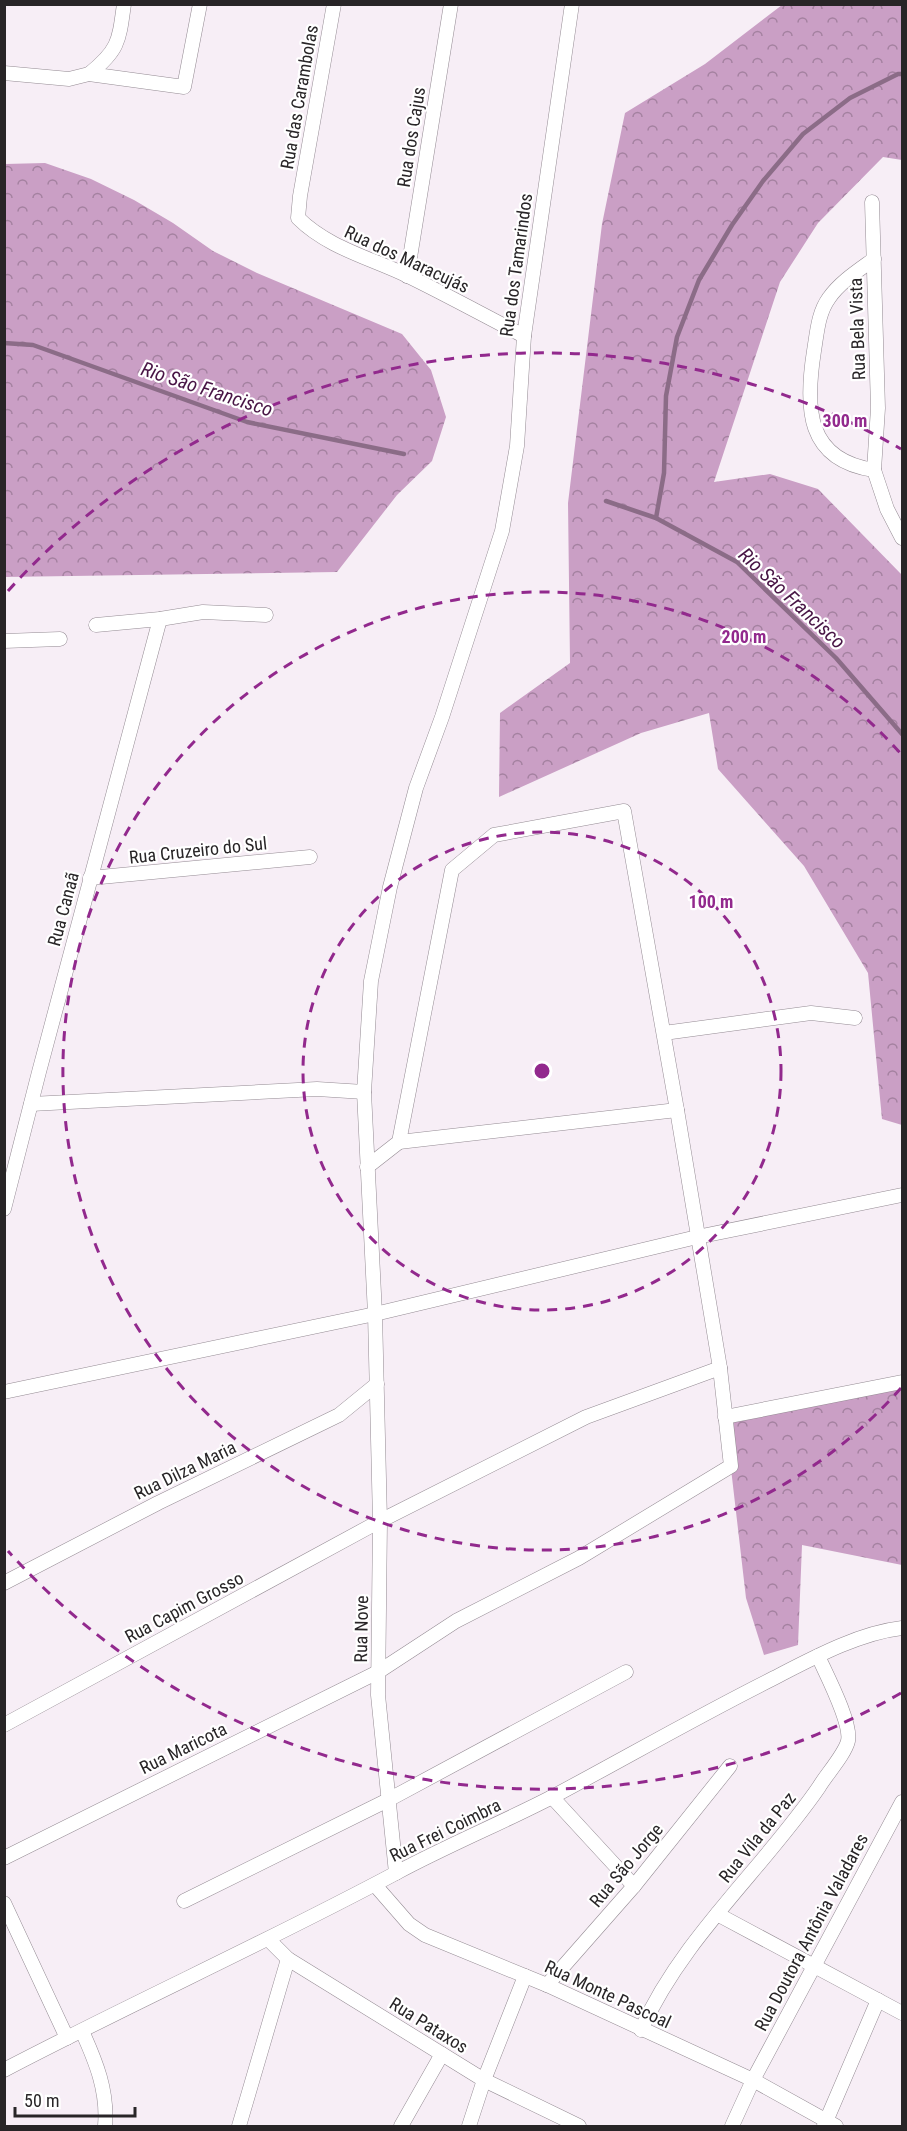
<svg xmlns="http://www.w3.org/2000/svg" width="907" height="2131" font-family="'Roboto Condensed',sans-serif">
  <defs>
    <pattern id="forest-crowns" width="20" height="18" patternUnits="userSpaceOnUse" patternTransform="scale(1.5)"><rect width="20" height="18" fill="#ca9fc5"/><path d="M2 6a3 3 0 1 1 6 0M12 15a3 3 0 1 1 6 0" fill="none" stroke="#a481a0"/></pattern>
  </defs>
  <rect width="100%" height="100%" fill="#f7eef6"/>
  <g fill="url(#forest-crowns)">
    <path d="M 782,5 L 902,5 L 902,160 L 883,157 L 818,223 L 780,282 L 714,482 L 770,474 L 818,489 L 902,575 L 902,1125 L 882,1119 L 868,973 L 804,866 L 718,769 L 709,713 L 641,733 L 499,797 L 500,713 L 570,663 L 568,503 L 602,224 L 625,113 L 705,64 Z"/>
    <path d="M 45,163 L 91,179 L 134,200 L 173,223 L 213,251 L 257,273 L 402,334 L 431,370 L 446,417 L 432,461 L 397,495 L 337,572 L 5,577 L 5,164 Z"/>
    <path d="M 902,1382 L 902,1565 L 802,1545 L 798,1645 L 764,1655 L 746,1598 L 725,1417 Z"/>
  </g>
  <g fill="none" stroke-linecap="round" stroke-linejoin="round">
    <g stroke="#8b6c87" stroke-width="4.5">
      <path d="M 4,343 L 33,345 L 247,422 L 404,454"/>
      <path d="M 606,501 L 656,518 L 737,562 L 836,658 L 902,734"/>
      <path d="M 656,518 L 664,473 L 666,396 L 677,337 L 699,280 L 732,225 L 763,181 L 803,134 L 850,98 L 898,74 L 902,74"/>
    </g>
    <g stroke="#948b93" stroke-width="15">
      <g id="minor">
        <path d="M 334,4 L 300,196 L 298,218 C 328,248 371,258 408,276 C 447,295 485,316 524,336"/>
        <path d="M 4,73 L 69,79 L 89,74 L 184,87 L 200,4"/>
        <path d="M 89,74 C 119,50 119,41 124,4"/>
        <path d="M 872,202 L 878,408 L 874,470 L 887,509 L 902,538"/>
        <path d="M 874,259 C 859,270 840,282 829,298 C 818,313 817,333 814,351 C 805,408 806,460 874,470"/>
        <path d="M 407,276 L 451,4"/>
        <path d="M 96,625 L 160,619 L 203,612 L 266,615"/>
        <path d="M 4,641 L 60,639"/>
        <path d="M 90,878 L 310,857"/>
        <path d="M 664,1033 L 811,1013 L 855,1018"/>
        <path d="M 31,1104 L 317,1089 L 364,1092"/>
        <path d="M 399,1142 L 677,1110"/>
        <path d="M 4,1209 L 39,1072 L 160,619"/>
        <path d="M 4,1392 L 375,1314 L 697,1237 L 902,1195"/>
        <path d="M 725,1417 L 902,1382"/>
        <path d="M 4,1583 L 158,1503 L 339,1415 L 377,1384"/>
        <path d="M 4,1725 L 380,1521 L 586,1417 L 720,1368"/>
        <path d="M 552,1797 L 634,1886"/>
        <path d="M 4,1858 L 378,1672 L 456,1621 L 579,1558 L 731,1466 L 720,1368 L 677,1110 L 624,811 L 494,835 L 452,870 L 399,1142 L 367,1167"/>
        <path d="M 396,1873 L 378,1695 L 380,1521 L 375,1314 L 364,1092 L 371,981 L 390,887 L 416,788 L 442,717 L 502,531 L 517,446 L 524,336 L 572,4"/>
        <path d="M 375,1885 L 409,1924 L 425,1935 L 547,1985 L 753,2080 L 836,2126"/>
        <path d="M 184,1901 L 388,1800 L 626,1672"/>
        <path d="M 4,1903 L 67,2038"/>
        <path d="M 717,1914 L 902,2013"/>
        <path d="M 269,1940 L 288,1959 L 484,2080 L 579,2126"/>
        <path d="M 547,1985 L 634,1886 L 730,1766"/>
        <path d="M 641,2030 C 683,1937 762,1870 819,1787 C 826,1775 845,1754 848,1741 C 852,1723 826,1674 818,1656"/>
        <path d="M 82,2031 C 96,2062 108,2091 105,2126"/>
        <path d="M 4,2070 C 134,2002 267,1942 396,1873 C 448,1845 502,1823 554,1796 C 627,1757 698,1716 772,1679 C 811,1659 858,1633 902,1628"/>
        <path d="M 239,2126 L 288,1959"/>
        <path d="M 401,2126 L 442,2054"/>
        <path d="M 469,2126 L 484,2080 L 525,1976"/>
        <path d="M 732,2126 L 753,2080 L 902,1802"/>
        <path d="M 824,2126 L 878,2000"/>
      </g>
    </g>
    <use href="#minor" stroke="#fff" stroke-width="14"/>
  </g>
  <g fill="none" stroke="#92298d" stroke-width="3" stroke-dasharray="10 8">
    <circle cx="542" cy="1071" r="239"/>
    <path d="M901 1388A479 479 0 1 1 901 754"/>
    <path d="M901 1693A718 718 0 0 1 8 1551M8 591A718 718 0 0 1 901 449"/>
  </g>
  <g text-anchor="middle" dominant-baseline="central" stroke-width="4.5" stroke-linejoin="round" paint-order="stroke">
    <g font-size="18" fill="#282527" stroke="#fff">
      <text transform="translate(299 97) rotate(-80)">Rua das Carambolas</text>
      <text transform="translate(411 137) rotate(-81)">Rua dos Cajus</text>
      <text transform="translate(407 259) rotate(25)">Rua dos Maracujás</text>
      <text transform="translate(516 265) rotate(-82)">Rua dos Tamarindos</text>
      <text transform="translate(857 329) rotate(-92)">Rua Bela Vista</text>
      <text transform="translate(198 850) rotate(-6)">Rua Cruzeiro do Sul</text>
      <text transform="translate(63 909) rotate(-75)">Rua Canaã</text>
      <text transform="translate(185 1470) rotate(-26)">Rua Dilza Maria</text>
      <text transform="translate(184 1607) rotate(-28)">Rua Capim Grosso</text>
      <text transform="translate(361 1629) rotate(-89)">Rua Nove</text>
      <text transform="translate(183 1748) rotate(-26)">Rua Maricota</text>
      <text transform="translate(445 1830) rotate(-26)">Rua Frei Coimbra</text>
      <text transform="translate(757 1837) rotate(-51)">Rua Vila da Paz</text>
      <text transform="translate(626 1865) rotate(-50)">Rua São Jorge</text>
      <text transform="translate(811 1932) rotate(-62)">Rua Doutora Antônia Valadares</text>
      <text transform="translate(608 1994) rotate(25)">Rua Monte Pascoal</text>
      <text transform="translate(429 2025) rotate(32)">Rua Pataxos</text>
    </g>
    <g font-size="20" font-style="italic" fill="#481545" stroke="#fff">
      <text transform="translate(207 389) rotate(18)">Rio São Francisco</text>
      <text transform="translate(792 598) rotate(43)">Rio São Francisco</text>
    </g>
  </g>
  <circle cx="542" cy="1071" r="9" fill="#92298d" stroke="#fff" stroke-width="3"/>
  <g font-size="18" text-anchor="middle" font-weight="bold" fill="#92298d" stroke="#fff" stroke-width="4.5" stroke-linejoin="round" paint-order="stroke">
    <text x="845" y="427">300 m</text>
    <text x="744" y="643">200 m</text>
    <text x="711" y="908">100 m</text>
  </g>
  <rect width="907" height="2131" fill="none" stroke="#282527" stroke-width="12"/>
  <path d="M15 2107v9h120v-9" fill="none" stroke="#282527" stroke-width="3"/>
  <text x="24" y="2107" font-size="18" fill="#282527" stroke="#ffffff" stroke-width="4.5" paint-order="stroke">50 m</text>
</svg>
